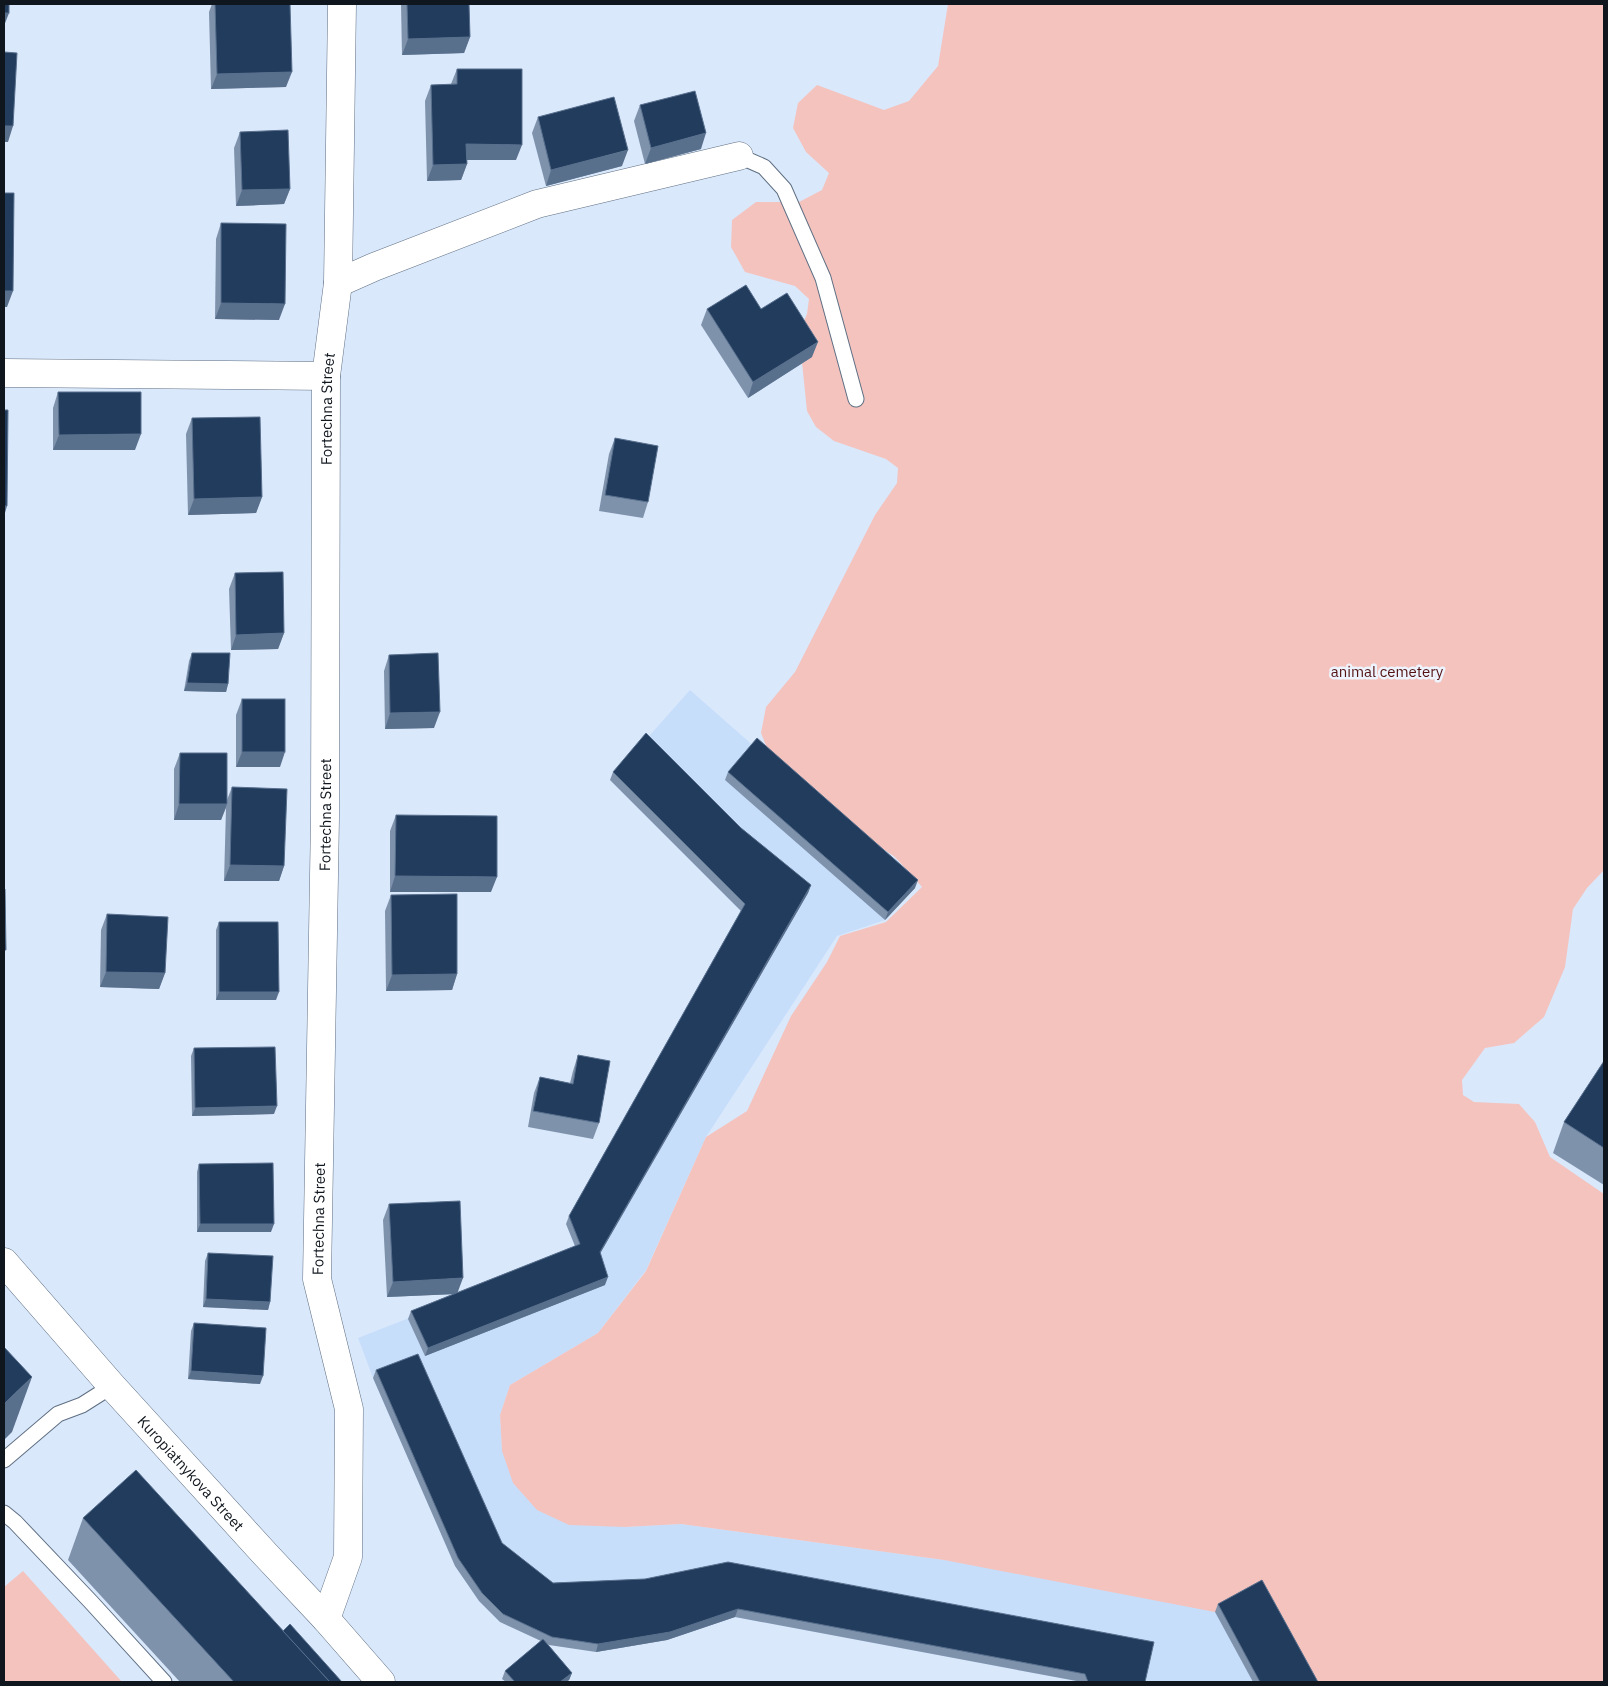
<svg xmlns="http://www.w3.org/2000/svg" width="1608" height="1686" font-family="'IBM Plex Sans',sans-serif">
  <rect width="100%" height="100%" fill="#dae8fb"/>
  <path fill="#c7defb" d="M 690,690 L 915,888 L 885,920 L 837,936 L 706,1137 L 646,1270 L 598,1333 L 510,1385 L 500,1415 L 502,1451 L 625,1527 L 681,1524 L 944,1560 L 1259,1588 L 1311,1682 L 1082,1682 L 735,1617 L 667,1640 L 500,1622 L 479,1601 L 455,1566 L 373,1378 L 358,1338 L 577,1252 L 566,1224 L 742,912 L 610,780 Z"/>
  <g fill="#f4c3be">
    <path d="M 948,4 L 1604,4 L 1604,870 L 1587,888 L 1573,909 L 1565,967 L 1544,1017 L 1514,1043 L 1485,1048 L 1462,1080 L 1463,1095 L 1474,1102 L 1519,1104 L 1535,1122 L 1550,1157 L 1604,1194 L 1604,1682 L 1311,1682 L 1215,1612 L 944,1560 L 681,1524 L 625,1527 L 569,1525 L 537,1510 L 513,1483 L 502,1451 L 500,1415 L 510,1385 L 598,1333 L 646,1271 L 706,1137 L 747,1111 L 791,1016 L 827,962 L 840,936 L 886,922 L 922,887 L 895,857 L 861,834 L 769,753 L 761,733 L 766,707 L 795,672 L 875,515 L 897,483 L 898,468 L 886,459 L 834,441 L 816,427 L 807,411 L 799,333 L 807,314 L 809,299 L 795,286 L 745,272 L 731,247 L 732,220 L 756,202 L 799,202 L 822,190 L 829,173 L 806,152 L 793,128 L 798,103 L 817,85 L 884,110 L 909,101 L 938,66 Z"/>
    <path d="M 23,1571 L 122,1682 L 4,1682 L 4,1587 Z"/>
  </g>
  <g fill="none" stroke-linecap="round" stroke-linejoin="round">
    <g stroke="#5f6f83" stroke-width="17">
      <g id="service">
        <path d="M 739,156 L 764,167 L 784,189 L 823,278 L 856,399"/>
        <path d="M 4,1460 L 58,1414 L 82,1405 L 112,1386"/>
        <path d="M 4,1513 L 15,1522 L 91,1602 L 164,1682"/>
      </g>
    </g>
    <g stroke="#5f6f83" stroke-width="29">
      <g id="minor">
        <path d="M 338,283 L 374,267 L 537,204 L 739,156"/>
        <path d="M 4,373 L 326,376"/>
        <path id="s1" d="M 326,1619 L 348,1557 L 349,1409 L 317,1279 L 325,818 L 326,376 L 338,283 L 342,4"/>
      </g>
    </g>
    <g stroke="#5f6f83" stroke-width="29">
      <g id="tertiary">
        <path id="s2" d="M 4,1262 L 112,1386 L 265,1554 L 326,1619 L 381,1682"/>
      </g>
    </g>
    <use href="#service" stroke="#fff" stroke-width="15"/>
    <use href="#minor" stroke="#fff" stroke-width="28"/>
    <use href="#tertiary" stroke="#fff" stroke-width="28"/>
  </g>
  <g fill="#7e92ac">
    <path d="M 212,4 L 290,4 L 286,87 L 211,89 L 209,12 Z"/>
    <path d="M 401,4 L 469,4 L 470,37 L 464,53 L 402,55 Z"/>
    <path d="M 457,69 L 516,160 L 467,160 L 467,164 L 461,180 L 427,181 L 425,101 L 431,85 L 451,84 Z"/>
    <path d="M 640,105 L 701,149 L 645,164 L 634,121 Z"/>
    <path d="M 538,117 L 622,166 L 546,186 L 532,133 Z"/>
    <path d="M 240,132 L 290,189 L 284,204 L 236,206 L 234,148 Z"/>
    <path d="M 221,223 L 279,320 L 215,319 L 216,239 Z"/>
    <path d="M 707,309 L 761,309 L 812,357 L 748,398 L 701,325 Z"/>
    <path d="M 58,392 L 135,450 L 53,450 L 53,408 Z"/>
    <path d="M 192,418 L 262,497 L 256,513 L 188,515 L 186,434 Z"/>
    <path d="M 615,438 L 648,502 L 643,518 L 599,511 L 609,454 Z"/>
    <path d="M 235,573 L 284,633 L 278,649 L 231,650 L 229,589 Z"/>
    <path d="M 192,653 L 228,684 L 226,692 L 184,691 L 189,661 Z"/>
    <path d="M 389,655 L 434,728 L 385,729 L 384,671 Z"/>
    <path d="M 242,699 L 280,767 L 236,767 L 236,715 Z"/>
    <path d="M 180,753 L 227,800 L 232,787 L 284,866 L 279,881 L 224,881 L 226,808 L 221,820 L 174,820 L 174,769 Z"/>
    <path d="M 613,772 L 741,828 L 811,885 L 808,893 L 600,1253 L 605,1285 L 425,1356 L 408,1319 L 411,1311 L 453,1294 L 387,1297 L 383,1220 L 389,1204 L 458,1292 L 575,1246 L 566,1224 L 569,1216 L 741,911 L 610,780 Z"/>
    <path d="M 728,772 L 915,888 L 885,920 L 725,780 Z"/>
    <path d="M 396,815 L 491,892 L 390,892 L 390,831 Z"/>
    <path d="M 391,895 L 457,974 L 452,990 L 386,991 L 385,911 Z"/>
    <path d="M 107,914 L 165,973 L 159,989 L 100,987 L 101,930 Z"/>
    <path d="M 219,922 L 276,1000 L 216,1000 L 216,930 Z"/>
    <path d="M 194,1048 L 274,1114 L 192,1116 L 191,1056 Z"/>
    <path d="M 578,1055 L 599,1123 L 593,1139 L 528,1127 L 534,1093 L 540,1077 L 570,1083 L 573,1071 Z"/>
    <path d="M 1604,1061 L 1604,1185 L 1553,1153 L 1564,1122 Z"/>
    <path d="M 199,1164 L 271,1232 L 197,1232 L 197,1172 Z"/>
    <path d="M 208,1253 L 270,1302 L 268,1310 L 203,1307 L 205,1261 Z"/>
    <path d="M 194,1323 L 260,1384 L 188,1379 L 191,1331 Z"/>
    <path d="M 376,1370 L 502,1543 L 553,1583 L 645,1579 L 1145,1682 L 1082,1682 L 735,1617 L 667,1640 L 596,1652 L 549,1645 L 547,1643 L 572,1673 L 569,1680 L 566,1682 L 506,1682 L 502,1679 L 505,1671 L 541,1641 L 500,1622 L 479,1601 L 455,1566 L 373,1378 Z"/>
    <path d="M 83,1518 L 283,1631 L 342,1682 L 180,1682 L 68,1560 Z"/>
    <path d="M 1218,1604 L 1318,1682 L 1253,1682 L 1215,1612 Z"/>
  </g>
  <g fill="#59708d">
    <path d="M 4,13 L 9,13 L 4,26 Z"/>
    <path d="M 470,37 L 464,53 L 402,55 L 408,39 Z"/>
    <path d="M 292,72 L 286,87 L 211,89 L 217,74 Z"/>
    <path d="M 4,126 L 13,126 L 8,142 L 4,142 Z"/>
    <path d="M 706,133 L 701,149 L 645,164 L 651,148 Z"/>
    <path d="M 466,144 L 522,145 L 516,160 L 461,160 Z"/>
    <path d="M 628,150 L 622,166 L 546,186 L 551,170 Z"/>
    <path d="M 467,164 L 461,180 L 427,181 L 433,165 Z"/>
    <path d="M 290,189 L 284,204 L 236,206 L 242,190 Z"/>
    <path d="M 4,291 L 13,291 L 7,307 L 4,307 Z"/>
    <path d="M 221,303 L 285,304 L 279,320 L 215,319 Z"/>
    <path d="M 818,342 L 812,357 L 748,398 L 753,382 Z"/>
    <path d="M 141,434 L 135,450 L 53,450 L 59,435 Z"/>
    <path d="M 262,497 L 256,513 L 188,515 L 194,499 Z"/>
    <path d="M 4,506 L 7,506 L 5,513 L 4,513 Z"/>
    <path d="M 284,633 L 278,649 L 231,650 L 236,635 Z"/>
    <path d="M 187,683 L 228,684 L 226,692 L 184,691 Z"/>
    <path d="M 440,712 L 434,728 L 385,729 L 390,713 Z"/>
    <path d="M 242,752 L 285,752 L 280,767 L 236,767 Z"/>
    <path d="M 179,804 L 227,804 L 221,820 L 174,820 Z"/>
    <path d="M 230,865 L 284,866 L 279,881 L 224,881 Z"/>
    <path d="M 395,876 L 497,877 L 491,892 L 390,892 Z"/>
    <path d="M 918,880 L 915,888 L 885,920 L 888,912 Z"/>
    <path d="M 811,885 L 808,893 L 597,1259 L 600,1252 Z"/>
    <path d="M 106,972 L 165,973 L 159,989 L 100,987 Z"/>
    <path d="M 457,974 L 452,990 L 386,991 L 392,975 Z"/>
    <path d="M 219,992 L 279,992 L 276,1000 L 216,1000 Z"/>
    <path d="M 277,1106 L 274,1114 L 192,1116 L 195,1108 Z"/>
    <path d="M 200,1224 L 274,1224 L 271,1232 L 197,1232 Z"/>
    <path d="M 608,1277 L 605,1285 L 425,1356 L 428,1348 Z"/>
    <path d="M 463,1278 L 457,1294 L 387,1297 L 393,1282 Z"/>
    <path d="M 206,1299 L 270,1302 L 268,1310 L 203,1307 Z"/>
    <path d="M 191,1371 L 263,1376 L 260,1384 L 188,1379 Z"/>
    <path d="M 32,1377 L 12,1432 L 4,1440 L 4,1404 Z"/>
    <path d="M 738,1609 L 735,1617 L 667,1640 L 596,1652 L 598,1644 Z"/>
    <path d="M 572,1673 L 569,1680 L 566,1682 L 560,1682 Z"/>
  </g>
  <g fill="#223c5e" stroke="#59708d">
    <rect x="4" y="4" width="5" height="9"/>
    <path d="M 215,4 L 290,4 L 292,72 L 217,74 Z"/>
    <path d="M 407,4 L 469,4 L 470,37 L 408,39 Z"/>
    <path d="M 4,52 L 17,53 L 13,126 L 4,126 Z"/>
    <path d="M 457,69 L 522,69 L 522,145 L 466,144 L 467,164 L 433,165 L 431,85 L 457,84 Z"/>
    <path d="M 695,91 L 706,133 L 651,148 L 640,105 Z"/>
    <path d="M 614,97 L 628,150 L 551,170 L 538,117 Z"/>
    <path d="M 288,130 L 290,189 L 242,190 L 240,132 Z"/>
    <path d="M 4,193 L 14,193 L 13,291 L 4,291 Z"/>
    <path d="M 221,223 L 286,224 L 285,304 L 221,303 Z"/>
    <path d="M 746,285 L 761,309 L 787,293 L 818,342 L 753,382 L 707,309 Z"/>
    <path d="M 58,392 L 141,392 L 141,434 L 59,435 Z"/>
    <path d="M 4,410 L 8,410 L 7,506 L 4,506 Z"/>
    <path d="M 260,417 L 262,497 L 194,499 L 192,418 Z"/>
    <path d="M 615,438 L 658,446 L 648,502 L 605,495 Z"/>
    <path d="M 283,572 L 284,633 L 236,635 L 235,573 Z"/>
    <path d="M 192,653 L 230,653 L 228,684 L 187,683 Z"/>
    <path d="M 438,653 L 440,712 L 390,713 L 389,655 Z"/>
    <rect x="242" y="699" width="43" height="53"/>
    <path d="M 646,733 L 741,828 L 811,885 L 600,1252 L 608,1277 L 428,1348 L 411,1311 L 580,1244 L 569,1216 L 745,904 L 613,772 Z"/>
    <path d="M 757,738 L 918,880 L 888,912 L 728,772 Z"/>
    <path d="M 180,753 L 227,753 L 227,804 L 179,804 Z"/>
    <path d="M 232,787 L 287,789 L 284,866 L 230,865 Z"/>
    <path d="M 396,815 L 497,816 L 497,877 L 395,876 Z"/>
    <path d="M 4,889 L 5,889 L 6,950 L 4,950 Z"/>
    <path d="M 457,894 L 457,974 L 392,975 L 391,895 Z"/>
    <path d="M 107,914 L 168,917 L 165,973 L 106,972 Z"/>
    <path d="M 219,922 L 278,922 L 279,992 L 219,992 Z"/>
    <path d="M 275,1047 L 277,1106 L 195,1108 L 194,1048 Z"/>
    <path d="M 578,1055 L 610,1061 L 599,1123 L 533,1111 L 540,1077 L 573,1084 Z"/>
    <path d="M 1604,1061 L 1604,1148 L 1564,1122 Z"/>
    <path d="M 273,1163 L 274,1224 L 200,1224 L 199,1164 Z"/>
    <path d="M 460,1201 L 463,1278 L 393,1282 L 389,1204 Z"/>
    <path d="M 208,1253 L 273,1256 L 270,1302 L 206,1299 Z"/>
    <path d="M 194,1323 L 266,1328 L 263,1376 L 191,1371 Z"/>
    <path d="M 4,1347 L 32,1377 L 4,1404 Z"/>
    <path d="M 418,1354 L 502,1543 L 553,1583 L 645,1579 L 728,1562 L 1154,1642 L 1145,1682 L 1088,1682 L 1085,1674 L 738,1609 L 670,1632 L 598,1644 L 552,1637 L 503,1614 L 482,1593 L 458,1558 L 376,1370 Z"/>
    <path d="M 136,1470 L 330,1682 L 234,1682 L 83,1518 Z"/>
    <path d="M 1262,1580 L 1318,1682 L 1260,1682 L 1218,1604 Z"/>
    <path d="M 290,1624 L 342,1682 L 330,1682 L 283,1631 Z"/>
    <path d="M 543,1639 L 572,1673 L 560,1682 L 515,1682 L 505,1671 Z"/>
  </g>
  <g text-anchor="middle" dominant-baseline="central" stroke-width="5" stroke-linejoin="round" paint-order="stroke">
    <g font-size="15" fill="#10161e" stroke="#edf4fe">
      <text stroke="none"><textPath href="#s1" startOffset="1218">Fortechna Street</textPath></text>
      <text stroke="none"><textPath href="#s1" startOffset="812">Fortechna Street</textPath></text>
      <text stroke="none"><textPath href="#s1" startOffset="408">Fortechna Street</textPath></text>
      <text stroke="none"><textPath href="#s2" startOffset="282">Kuropiatnykova Street</textPath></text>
    </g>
    <g font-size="15" fill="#541213" stroke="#edf4fe">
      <text x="1387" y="671">animal cemetery</text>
    </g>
  </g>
  <rect width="1608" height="1686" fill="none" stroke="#10161e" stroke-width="10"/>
</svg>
